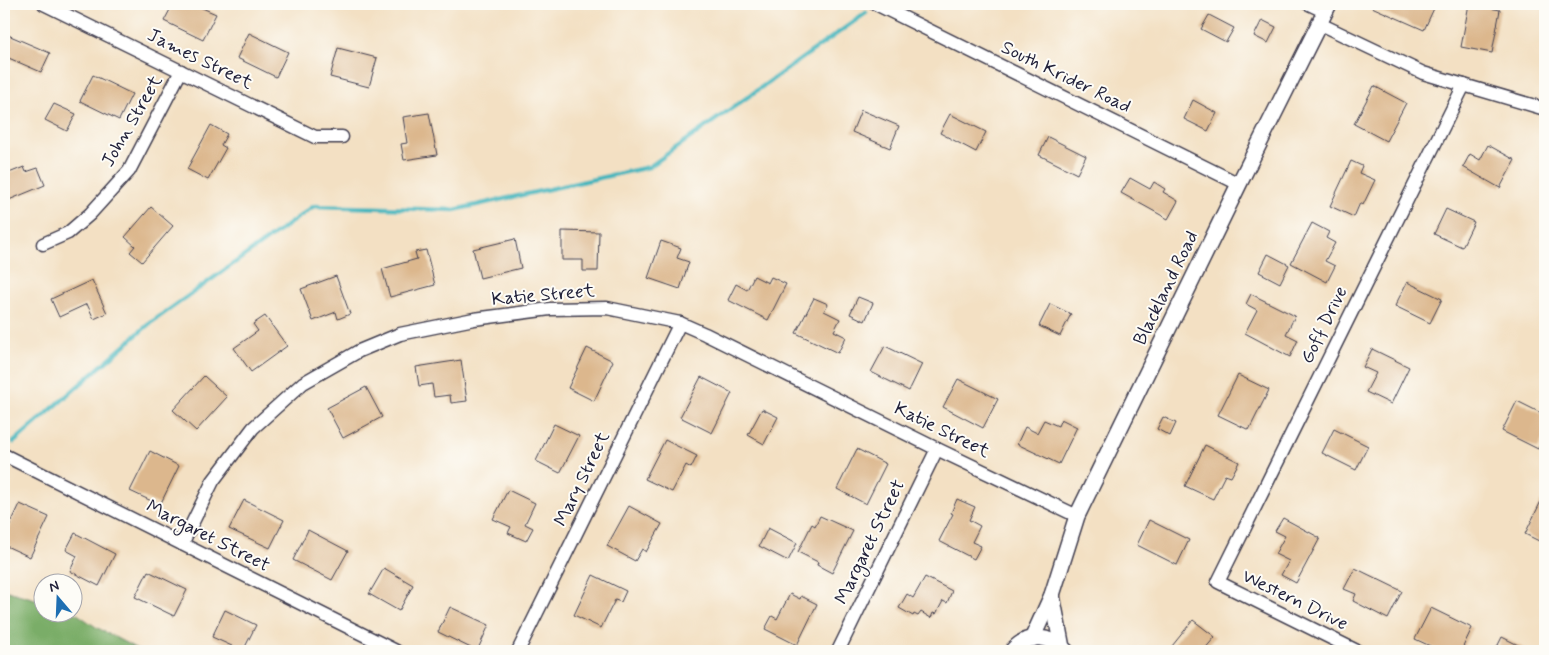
<svg xmlns="http://www.w3.org/2000/svg" width="1549" height="655" font-family="Mynerve,sans-serif">
  <rect width="100%" height="100%" fill="#fdfcf7"/>
  <filter id="ink" filterUnits="userSpaceOnUse"><feTurbulence type="fractalNoise" baseFrequency=".02" numOctaves="2"/><feDisplacementMap in="SourceGraphic" scale="10" xChannelSelector="R" yChannelSelector="G"/><feConvolveMatrix kernelMatrix="1 2 1 2 8 2 1 2 1" color-interpolation-filters="sRGB"/></filter>
  <filter id="wash" filterUnits="userSpaceOnUse"><feTurbulence type="fractalNoise" baseFrequency=".0096" numOctaves="4" result="noise"/><feDisplacementMap in="SourceGraphic" scale="20" xChannelSelector="R" yChannelSelector="G"/><feGaussianBlur stdDeviation="1.12" result="paint"/><feColorMatrix in="noise" values="0 0 0 0 0 0 0 0 0 0 0 0 0 0 0 0 0 1.4 0 .05"/><feComposite in="paint" operator="in"/></filter>
  <g filter="url(#wash)">
    <rect width="100%" height="100%" fill="#f3e0c3"/>
    <path fill="#7aad68" stroke="#4e6852" d="M 4,590 L 42,601 L 42,612 L 72,612 L 73,611 L 96,627 L 141,651 L 4,651 Z"/>
    <g fill="none" stroke-linecap="round" stroke-linejoin="round">
      <path stroke="#46b6bd" stroke-width="4.5" d="M 14,442 L 149,324 L 314,206 L 454,210 L 649,167 L 866,13"/>
    </g>
    <g id="blocks">
      <g fill="#dcb78d">
        <path d="M 173,4 L 193,4 L 216,14 L 203,40 L 164,21 Z"/>
        <path d="M 1365,4 L 1436,4 L 1424,30 Z"/>
        <path d="M 1469,4 L 1500,10 L 1492,53 L 1461,47 Z"/>
        <path d="M 1209,15 L 1234,28 L 1226,42 L 1201,29 Z"/>
        <path d="M 1262,20 L 1276,27 L 1268,43 L 1254,36 Z"/>
        <path d="M 249,33 L 288,52 L 276,77 L 237,58 Z"/>
        <path d="M 8,35 L 50,53 L 41,72 L 4,56 L 4,43 Z"/>
        <path d="M 338,48 L 377,58 L 369,87 L 330,77 Z"/>
        <path d="M 93,75 L 132,94 L 119,120 L 80,101 Z"/>
        <path d="M 1374,86 L 1406,103 L 1386,141 L 1354,124 Z"/>
        <path d="M 1193,100 L 1217,113 L 1208,131 L 1184,119 Z"/>
        <path d="M 54,104 L 76,114 L 67,131 L 45,120 Z"/>
        <path d="M 861,110 L 899,126 L 890,148 L 852,132 Z"/>
        <path d="M 429,113 L 437,155 L 404,160 L 401,144 L 407,143 L 403,117 Z"/>
        <path d="M 950,114 L 986,132 L 976,152 L 940,133 Z"/>
        <path d="M 211,125 L 227,134 L 221,145 L 226,148 L 208,180 L 187,169 Z"/>
        <path d="M 1048,137 L 1086,156 L 1077,174 L 1039,155 Z"/>
        <path d="M 1488,145 L 1515,160 L 1500,188 L 1463,167 L 1470,154 L 1480,160 Z"/>
        <path d="M 1351,161 L 1362,166 L 1359,173 L 1375,180 L 1363,205 L 1360,203 L 1354,217 L 1330,206 Z"/>
        <path d="M 24,167 L 26,172 L 38,168 L 45,185 L 4,202 L 4,175 Z"/>
        <path d="M 1130,178 L 1150,189 L 1154,182 L 1165,189 L 1163,192 L 1178,201 L 1168,219 L 1121,193 Z"/>
        <path d="M 151,207 L 173,226 L 142,262 L 130,252 L 135,246 L 125,237 Z"/>
        <path d="M 1446,209 L 1474,222 L 1462,247 L 1434,234 Z"/>
        <path d="M 1312,223 L 1329,232 L 1326,238 L 1335,243 L 1325,261 L 1335,266 L 1327,282 L 1291,263 Z"/>
        <path d="M 562,231 L 599,232 L 598,271 L 583,271 L 583,260 L 562,260 Z"/>
        <path d="M 515,239 L 521,268 L 480,278 L 473,249 Z"/>
        <path d="M 661,241 L 681,248 L 677,258 L 689,262 L 680,289 L 648,278 Z"/>
        <path d="M 426,250 L 435,285 L 390,297 L 382,269 L 417,259 L 415,252 Z"/>
        <path d="M 1268,254 L 1289,265 L 1280,283 L 1259,272 Z"/>
        <path d="M 336,276 L 350,314 L 338,319 L 336,312 L 313,321 L 301,289 Z"/>
        <path d="M 754,276 L 768,283 L 771,277 L 786,284 L 768,320 L 728,300 L 736,284 L 747,290 Z"/>
        <path d="M 92,280 L 107,313 L 94,319 L 87,304 L 59,317 L 51,299 Z"/>
        <path d="M 1407,282 L 1442,299 L 1430,323 L 1395,306 Z"/>
        <path d="M 1251,294 L 1295,316 L 1286,334 L 1298,340 L 1290,357 L 1245,333 L 1257,310 L 1246,304 Z"/>
        <path d="M 858,297 L 873,303 L 865,321 L 850,314 Z"/>
        <path d="M 814,298 L 828,304 L 824,311 L 840,319 L 834,331 L 846,337 L 838,353 L 796,333 Z"/>
        <path d="M 1050,304 L 1071,314 L 1060,336 L 1039,326 Z"/>
        <path d="M 265,316 L 287,346 L 251,372 L 234,348 L 258,331 L 253,324 Z"/>
        <path d="M 885,346 L 922,364 L 909,391 L 871,372 Z"/>
        <path d="M 587,348 L 613,361 L 594,401 L 568,388 Z"/>
        <path d="M 1372,349 L 1409,367 L 1391,404 L 1366,392 L 1376,373 L 1363,367 Z"/>
        <path d="M 461,360 L 467,401 L 451,403 L 450,395 L 434,397 L 432,384 L 419,386 L 416,367 Z"/>
        <path d="M 1238,375 L 1269,390 L 1249,430 L 1218,415 Z"/>
        <path d="M 204,376 L 227,397 L 196,431 L 173,410 Z"/>
        <path d="M 701,377 L 732,393 L 712,433 L 680,417 Z"/>
        <path d="M 958,379 L 998,399 L 983,428 L 943,407 Z"/>
        <path d="M 366,387 L 382,417 L 343,438 L 327,408 Z"/>
        <path d="M 1517,401 L 1545,415 L 1545,434 L 1538,449 L 1502,431 Z"/>
        <path d="M 762,409 L 778,417 L 764,444 L 748,435 Z"/>
        <path d="M 1163,417 L 1176,423 L 1170,436 L 1157,429 Z"/>
        <path d="M 1061,419 L 1077,427 L 1059,464 L 1017,444 L 1025,427 L 1037,433 L 1044,420 L 1058,426 Z"/>
        <path d="M 554,424 L 579,436 L 560,473 L 536,461 Z"/>
        <path d="M 1334,429 L 1368,446 L 1356,470 L 1322,453 Z"/>
        <path d="M 665,440 L 697,456 L 691,468 L 686,465 L 672,492 L 645,479 Z"/>
        <path d="M 1205,445 L 1239,462 L 1231,477 L 1225,475 L 1213,499 L 1185,486 Z"/>
        <path d="M 857,449 L 886,464 L 866,504 L 837,489 Z"/>
        <path d="M 150,451 L 179,466 L 160,505 L 130,491 Z"/>
        <path d="M 508,490 L 535,503 L 525,524 L 533,528 L 526,541 L 508,533 L 511,527 L 493,519 Z"/>
        <path d="M 1545,493 L 1545,532 L 1541,542 L 1525,534 Z"/>
        <path d="M 957,499 L 975,507 L 969,520 L 980,526 L 972,542 L 981,546 L 974,559 L 939,541 L 953,514 L 951,513 Z"/>
        <path d="M 244,500 L 284,520 L 270,548 L 229,529 Z"/>
        <path d="M 20,504 L 49,517 L 30,557 L 4,545 L 4,538 Z"/>
        <path d="M 629,506 L 662,524 L 646,552 L 642,549 L 635,561 L 607,546 Z"/>
        <path d="M 820,516 L 853,531 L 832,573 L 817,565 L 818,562 L 798,552 L 812,524 L 815,526 Z"/>
        <path d="M 1283,518 L 1320,538 L 1296,583 L 1281,575 L 1289,561 L 1275,554 L 1285,536 L 1275,531 Z"/>
        <path d="M 1149,520 L 1189,540 L 1177,565 L 1137,545 Z"/>
        <path d="M 768,528 L 797,543 L 788,561 L 759,546 Z"/>
        <path d="M 308,530 L 348,551 L 332,580 L 293,560 Z"/>
        <path d="M 75,533 L 115,554 L 99,586 L 70,571 L 77,556 L 66,550 Z"/>
        <path d="M 384,568 L 413,585 L 399,611 L 369,594 Z"/>
        <path d="M 1355,568 L 1402,591 L 1388,619 L 1353,601 L 1356,594 L 1344,589 Z"/>
        <path d="M 148,571 L 187,590 L 174,616 L 135,597 Z"/>
        <path d="M 593,575 L 626,591 L 621,602 L 615,600 L 601,628 L 574,615 Z"/>
        <path d="M 925,577 L 952,591 L 947,603 L 943,601 L 936,614 L 933,613 L 931,618 L 921,612 L 918,616 L 914,614 L 913,616 L 899,608 L 907,594 L 913,598 Z"/>
        <path d="M 790,594 L 800,599 L 801,596 L 817,604 L 797,645 L 765,629 L 772,616 L 777,619 Z"/>
        <path d="M 450,607 L 489,625 L 477,651 L 438,632 Z"/>
        <path d="M 1431,608 L 1472,628 L 1461,651 L 1441,651 L 1415,639 Z"/>
        <path d="M 225,610 L 256,625 L 243,651 L 212,637 Z"/>
        <path d="M 1193,620 L 1215,637 L 1203,651 L 1168,651 Z"/>
        <path d="M 1502,637 L 1530,651 L 1495,651 Z"/>
      </g>
    </g>
  </g>
  <g filter="url(#ink)">
    <use href="#blocks" fill-opacity="0" stroke="#413e4f" stroke-width="1"/>
    <g fill="none" stroke-linecap="round" stroke-linejoin="round">
      <g stroke="#413e4f" stroke-width="9">
        <path id="service" d="M 1302,4 L 1323,14"/>
      </g>
      <g stroke="#413e4f" stroke-width="15">
        <g id="minor">
          <path d="M 44,4 L 315,137 L 342,137"/>
          <path d="M 876,4 L 1239,184"/>
          <path d="M 1320,24 L 1423,73 L 1545,109"/>
          <path d="M 43,244 L 68,233 L 90,214 L 129,171 L 181,71"/>
          <path d="M 4,455 L 396,651"/>
          <path d="M 182,544 L 213,481 L 253,428 L 303,383 L 359,351 L 400,334 L 474,319 L 550,309 L 607,308 L 680,323 L 705,334 L 937,449 L 1077,516"/>
          <path d="M 518,651 L 680,323"/>
          <path d="M 838,651 L 937,449"/>
          <path d="M 1357,651 L 1218,582 L 1464,85"/>
        </g>
      </g>
      <g stroke="#413e4f" stroke-width="18">
        <g id="tertiary">
          <path d="M 1052,595 L 1062,648"/>
          <path d="M 1032,639 L 1052,595 L 1077,516 L 1239,184 L 1329,4"/>
          <path d="M 1012,651 C 1029,632 1049,635 1066,651"/>
        </g>
      </g>
      <use href="#service" stroke="#fff" stroke-width="6"/>
      <use href="#minor" stroke="#fff" stroke-width="12"/>
      <use href="#tertiary" stroke="#fff" stroke-width="15"/>
    </g>
  </g>
  <g text-anchor="middle" dominant-baseline="central" stroke-width="4" stroke-linejoin="round" paint-order="stroke">
    <g font-size="19" fill="#22223b" stroke="#fdfcf7">
      <text transform="translate(200 59) rotate(26)">James Street</text>
      <text transform="translate(1066 77) rotate(26)">South Krider Road</text>
      <text transform="translate(132 121) rotate(-60)">John Street</text>
      <text transform="translate(1166 288) rotate(-64)">Blackland Road</text>
      <text transform="translate(543 295) rotate(-5)">Katie Street</text>
      <text transform="translate(1324 325) rotate(-64)">Goff Drive</text>
      <text transform="translate(942 430) rotate(26)">Katie Street</text>
      <text transform="translate(582 479) rotate(-64)">Mary Street</text>
      <text transform="translate(208 536) rotate(27)">Margaret Street</text>
      <text transform="translate(870 542) rotate(-64)">Margaret Street</text>
      <text transform="translate(1295 600) rotate(26)">Western Drive</text>
    </g>
  </g>
  <rect width="1549" height="655" fill="none" stroke="#fdfcf7" stroke-width="20"/>
  <g transform="translate(58 598) rotate(341)"><circle r="24" fill="#fdfcf7" stroke="#a5a5ac"/>
  <path d="M0-4L9 19L0 12L-9 19Z" fill="#1f6fb2"/>
  <text y="-8" font-size="14" font-weight="bold" text-anchor="middle" fill="#22223b">N</text>
  </g>
</svg>
